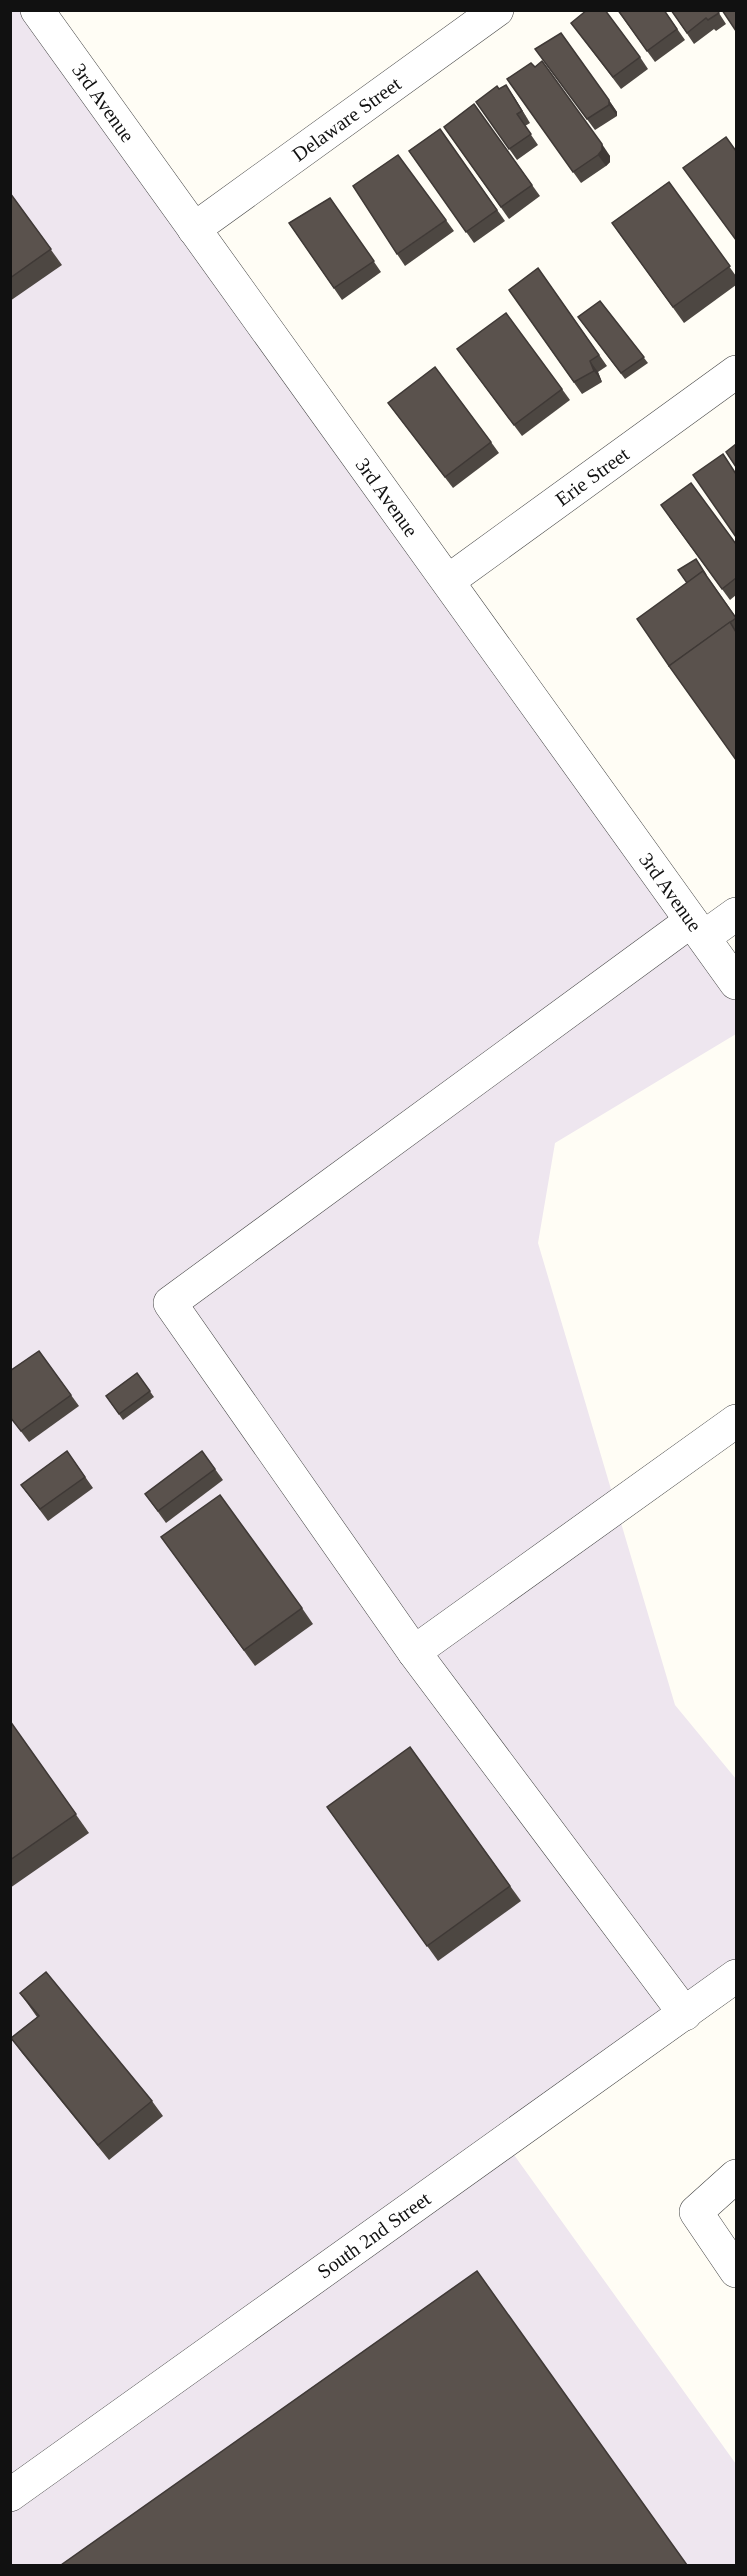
<svg xmlns="http://www.w3.org/2000/svg" width="747" height="2576" font-family="Georgia,serif">
  <rect width="100%" height="100%" fill="#fffdf5"/>
  <path fill="#eee6ef" d="M 37,10 L 736,994 L 736,1034 L 555,1143 L 538,1243 L 675,1705 L 736,1779 L 736,1972 L 504,2141 L 736,2464 L 736,2565 L 11,2566 L 10,11 Z"/>
  <g fill="none" stroke-linecap="round" stroke-linejoin="round">
    <g stroke="#444" stroke-width="34">
      <g id="minor">
        <path id="s1" d="M 37,10 L 736,983"/>
        <path id="s2" d="M 194,229 L 497,10"/>
        <path id="s3" d="M 448,581 L 736,372"/>
        <path d="M 704,937 L 736,914"/>
        <path d="M 414,1652 L 736,1421"/>
        <path d="M 685,2014 L 414,1652 L 170,1303 L 691,921"/>
        <path d="M 736,2176 L 696,2212 L 736,2271"/>
        <path id="s4" d="M 10,2495 L 736,1976"/>
      </g>
    </g>
    <use href="#minor" stroke="#fff" stroke-width="33"/>
  </g>
  <g fill="#4d4742">
    <path d="M 617,10 L 664,10 L 685,40 L 655,62 Z"/>
    <path d="M 671,10 L 717,10 L 726,24 L 716,31 L 714,29 L 694,44 Z"/>
    <path d="M 571,23 L 640,57 L 648,69 L 621,89 Z"/>
    <path d="M 561,33 L 617,112 L 617,116 L 595,130 L 543,60 Z"/>
    <path d="M 507,79 L 610,156 L 610,162 L 606,166 L 581,183 Z"/>
    <path d="M 499,89 L 514,97 L 530,123 L 525,126 L 538,145 L 517,160 L 476,102 Z"/>
    <path d="M 474,104 L 540,196 L 509,219 L 444,127 Z"/>
    <path d="M 440,129 L 505,221 L 474,243 L 409,151 Z"/>
    <path d="M 669,182 L 736,276 L 736,285 L 684,323 L 612,223 Z"/>
    <path d="M 10,193 L 62,265 L 10,301 Z"/>
    <path d="M 330,198 L 381,272 L 342,300 L 289,223 Z"/>
    <path d="M 446,220 L 454,231 L 405,266 L 397,254 Z"/>
    <path d="M 538,268 L 607,366 L 598,372 L 602,382 L 582,394 L 509,290 Z"/>
    <path d="M 600,301 L 648,363 L 625,379 L 578,317 Z"/>
    <path d="M 465,360 L 562,389 L 570,400 L 522,436 Z"/>
    <path d="M 388,403 L 491,442 L 499,453 L 453,488 Z"/>
    <path d="M 669,517 L 736,544 L 736,595 L 730,600 Z"/>
    <path d="M 709,579 L 736,617 L 736,760 Z"/>
    <path d="M 39,1351 L 79,1406 L 29,1442 L 10,1417 Z"/>
    <path d="M 137,1373 L 154,1397 L 123,1420 L 106,1396 Z"/>
    <path d="M 67,1451 L 93,1488 L 48,1521 L 21,1485 Z"/>
    <path d="M 202,1451 L 223,1480 L 166,1523 L 145,1494 Z"/>
    <path d="M 172,1552 L 302,1608 L 313,1624 L 255,1666 Z"/>
    <path d="M 10,1721 L 89,1833 L 10,1888 Z"/>
    <path d="M 410,1747 L 521,1901 L 438,1961 L 327,1807 Z"/>
    <path d="M 20,1993 L 152,2101 L 163,2116 L 109,2160 L 22,2053 L 11,2038 L 37,2017 Z"/>
  </g>
  <g fill="#3f3936">
    <path d="M 506,85 L 514,97 L 530,123 L 522,111 Z"/>
    <path d="M 609,100 L 617,112 L 617,116 L 609,105 Z"/>
    <path d="M 602,144 L 610,156 L 610,162 L 606,166 L 598,155 Z"/>
    <path d="M 590,361 L 598,372 L 602,382 L 594,371 Z"/>
  </g>
  <g fill="#5a524d" stroke="#3f3936" stroke-width="1.5">
    <path d="M 587,10 L 605,10 L 640,57 L 613,77 L 571,23 Z"/>
    <path d="M 618,10 L 664,10 L 677,29 L 647,51 Z"/>
    <path d="M 671,10 L 717,10 L 719,13 L 708,20 L 706,18 L 687,33 Z"/>
    <path d="M 722,10 L 736,10 L 736,31 Z"/>
    <path d="M 561,33 L 609,100 L 609,105 L 587,119 L 535,49 Z"/>
    <path d="M 542,61 L 602,144 L 602,150 L 598,155 L 573,172 L 507,79 L 531,63 L 535,67 Z"/>
    <path d="M 506,85 L 522,111 L 517,114 L 531,134 L 509,149 L 476,102 L 497,86 L 499,89 Z"/>
    <path d="M 474,104 L 532,185 L 501,207 L 444,127 Z"/>
    <path d="M 440,129 L 497,210 L 466,232 L 409,151 Z"/>
    <path d="M 726,137 L 736,151 L 736,240 L 683,168 Z"/>
    <path d="M 398,155 L 446,220 L 397,254 L 353,186 Z"/>
    <path d="M 669,182 L 730,266 L 673,307 L 612,223 Z"/>
    <path d="M 10,193 L 51,249 L 10,278 Z"/>
    <path d="M 330,198 L 374,261 L 334,288 L 289,223 Z"/>
    <path d="M 538,268 L 599,355 L 590,361 L 594,371 L 574,382 L 509,290 Z"/>
    <path d="M 600,301 L 644,357 L 621,373 L 578,317 Z"/>
    <path d="M 506,313 L 562,389 L 514,425 L 457,349 Z"/>
    <path d="M 435,367 L 491,442 L 445,477 L 388,403 Z"/>
    <path d="M 736,444 L 736,467 L 726,452 Z"/>
    <path d="M 723,454 L 736,474 L 736,537 L 693,475 Z"/>
    <path d="M 691,483 L 736,544 L 736,578 L 722,589 L 661,505 Z"/>
    <path d="M 696,559 L 706,575 L 703,571 L 687,583 L 678,570 Z"/>
    <path d="M 703,571 L 736,618 L 669,666 L 637,619 Z"/>
    <path d="M 730,622 L 736,632 L 736,760 L 669,666 Z"/>
    <path d="M 39,1351 L 71,1395 L 21,1431 L 10,1417 L 10,1371 Z"/>
    <path d="M 137,1373 L 150,1391 L 119,1414 L 106,1396 Z"/>
    <path d="M 67,1451 L 85,1477 L 40,1509 L 21,1485 Z"/>
    <path d="M 202,1451 L 215,1469 L 158,1511 L 145,1494 Z"/>
    <path d="M 220,1495 L 302,1608 L 244,1650 L 161,1537 Z"/>
    <path d="M 10,1721 L 76,1814 L 10,1860 Z"/>
    <path d="M 410,1747 L 510,1886 L 427,1946 L 327,1807 Z"/>
    <path d="M 46,1972 L 152,2101 L 98,2145 L 11,2038 L 39,2016 L 20,1993 Z"/>
    <path d="M 477,2271 L 687,2565 L 61,2565 Z"/>
  </g>
  <g text-anchor="middle" dominant-baseline="central" stroke-width="6" stroke-linejoin="round" paint-order="stroke">
    <g font-size="20" fill="#111" stroke="#fff">
      <text stroke="none"><textPath href="#s1" startOffset="114">3rd Avenue</textPath></text>
      <text stroke="none"><textPath href="#s2" startOffset="188">Delaware Street</textPath></text>
      <text stroke="none"><textPath href="#s3" startOffset="178">Erie Street</textPath></text>
      <text stroke="none"><textPath href="#s1" startOffset="600">3rd Avenue</textPath></text>
      <text stroke="none"><textPath href="#s1" startOffset="1086">3rd Avenue</textPath></text>
      <text stroke="none"><textPath href="#s4" startOffset="447">South 2nd Street</textPath></text>
    </g>
  </g>
  <rect width="747" height="2576" fill="none" stroke="#111111" stroke-width="24"/>
</svg>
